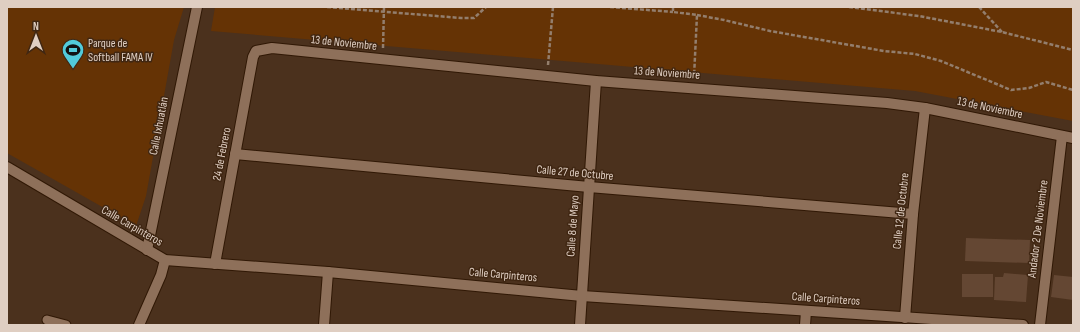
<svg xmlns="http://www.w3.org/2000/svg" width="1080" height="332" font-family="'Sofia Sans Condensed',sans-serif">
  <rect width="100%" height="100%" fill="#4b311d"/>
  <g fill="#653305">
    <path d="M 7,7 L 184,7 L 174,40 L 146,196 L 136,226 L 7,153 Z"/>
    <path d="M 215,7 L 1073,7 L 1073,121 L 915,91 L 211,31 Z"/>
  </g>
  <g fill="#644733">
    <path d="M 966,238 L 1030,240 L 1029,263 L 965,261 Z"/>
    <path d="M 1004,273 L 1028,275 L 1026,302 L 994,300 L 995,277 L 1003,277 Z"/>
    <rect x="962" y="274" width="31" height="23"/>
    <path d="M 1054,275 L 1073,277 L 1073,300 L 1051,297 Z"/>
  </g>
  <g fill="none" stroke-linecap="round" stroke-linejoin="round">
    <g stroke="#301805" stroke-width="11">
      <path id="lane" d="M 47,320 L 66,325"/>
    </g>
    <g stroke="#301805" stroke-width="12">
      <g id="street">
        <path d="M 235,154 L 589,187 L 913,214"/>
        <path d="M 7,167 L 165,260 L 328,272 L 582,296 L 1023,325"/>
        <path d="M 147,250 L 197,7"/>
        <path d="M 215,264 L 253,57 L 256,51 L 272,48 L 596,81 L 887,103 L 925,108 L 1073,138"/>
        <path d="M 905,318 L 913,214 L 925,108"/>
        <path d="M 139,325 L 161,275 L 165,260"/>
        <path d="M 324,325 L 328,272"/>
        <path d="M 580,325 L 596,81"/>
        <path d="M 805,325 L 806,311"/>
        <path d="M 1040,325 L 1062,136"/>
      </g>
    </g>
    <g stroke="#937e6d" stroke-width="2.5" stroke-dasharray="4 2" stroke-linecap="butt">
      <path d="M 327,7 L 461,18 L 474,18 L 486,7"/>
      <path d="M 610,7 L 673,12"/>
      <path d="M 673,7 L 673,12 L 697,15 L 694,77"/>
      <path d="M 849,7 L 919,16 L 1002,32 L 1073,50"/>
      <path d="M 979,7 L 1002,32"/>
      <path d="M 697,15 L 724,20 L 770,31 L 884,51 L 915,54 L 941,61 L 1011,90 L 1029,88 L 1046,82 L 1073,90"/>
      <path d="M 383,48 L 384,7"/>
      <path d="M 548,65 L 553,7"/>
    </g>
    <use href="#lane" stroke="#8e705a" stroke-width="9"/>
    <use href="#street" stroke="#8e705a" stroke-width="10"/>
  </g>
  <defs>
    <g id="stadium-pin" transform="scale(1.15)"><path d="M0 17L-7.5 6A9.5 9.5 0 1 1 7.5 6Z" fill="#52cbda" stroke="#402713"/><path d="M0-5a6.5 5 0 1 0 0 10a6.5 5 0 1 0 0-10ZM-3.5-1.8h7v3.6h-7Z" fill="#111"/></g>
  </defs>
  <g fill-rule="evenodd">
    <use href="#stadium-pin" x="73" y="50"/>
  </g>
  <g text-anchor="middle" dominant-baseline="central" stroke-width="3" stroke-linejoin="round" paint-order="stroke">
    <g font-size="12" fill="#dfcec2" stroke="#402713" text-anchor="start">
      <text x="88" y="43">Parque de<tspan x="88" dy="14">Softball FAMA IV</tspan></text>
    </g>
    <g font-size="12" fill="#dfcec2" stroke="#402713">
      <text transform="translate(344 43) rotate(6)">13 de Noviembre</text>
      <text transform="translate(667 73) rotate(4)">13 de Noviembre</text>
      <text transform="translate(990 108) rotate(12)">13 de Noviembre</text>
      <text transform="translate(159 126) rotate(-79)">Calle Ixhuatlán</text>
      <text transform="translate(222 154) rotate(-79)">24 de Febrero</text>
      <text transform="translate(575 173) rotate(5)">Calle 27 de Octubre</text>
      <text transform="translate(901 211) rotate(-84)">Calle 12 de Octubre</text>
      <text transform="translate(132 226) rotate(30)">Calle Carpinteros</text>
      <text transform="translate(573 226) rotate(-86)">Calle 8 de Mayo</text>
      <text transform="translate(1038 229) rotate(-83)">Andador 2 De Noviembre</text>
      <text transform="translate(503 275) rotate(5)">Calle Carpinteros</text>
      <text transform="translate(826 299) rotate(4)">Calle Carpinteros</text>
    </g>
  </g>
  <rect width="1080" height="332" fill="none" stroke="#dfcec2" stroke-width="16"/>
  <g transform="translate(36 36)" stroke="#402713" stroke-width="3" paint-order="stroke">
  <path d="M0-3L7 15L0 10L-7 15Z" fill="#dfcec2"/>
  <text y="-6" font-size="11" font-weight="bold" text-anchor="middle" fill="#dfcec2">N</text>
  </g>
</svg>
